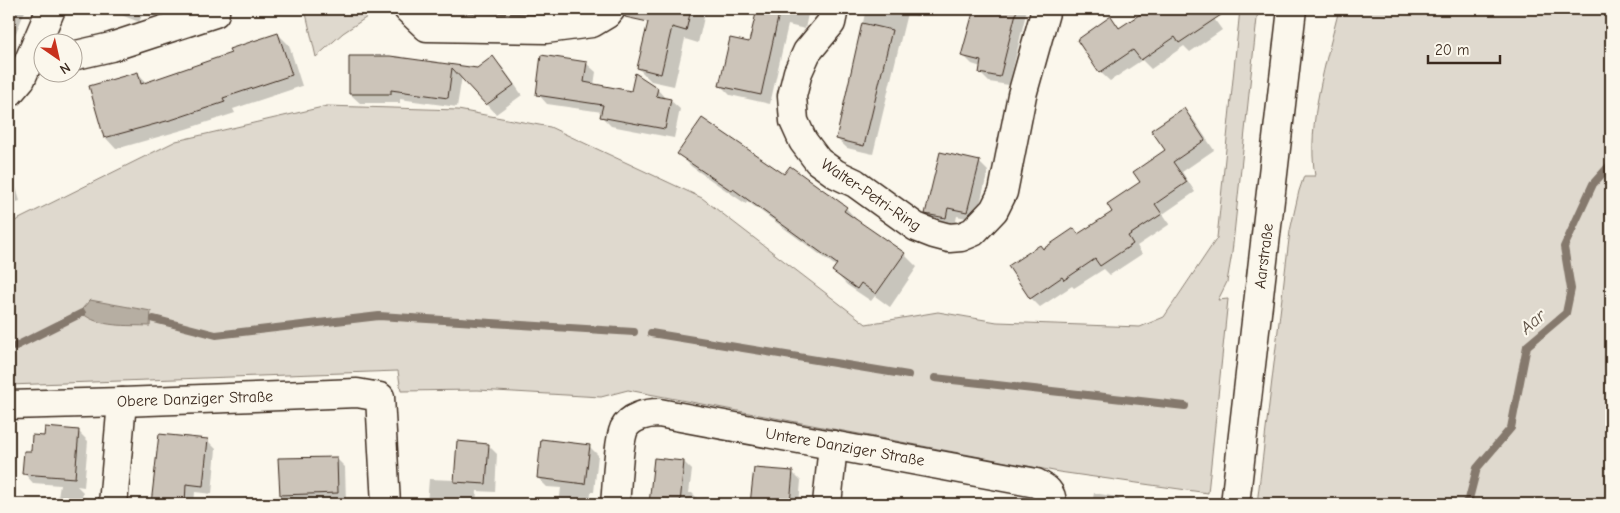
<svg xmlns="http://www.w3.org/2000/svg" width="1620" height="513" font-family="'Comic Neue',sans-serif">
  <rect width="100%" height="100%" fill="#fbf7ec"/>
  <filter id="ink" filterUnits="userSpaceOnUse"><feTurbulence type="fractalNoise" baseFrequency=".02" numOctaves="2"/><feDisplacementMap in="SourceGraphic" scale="10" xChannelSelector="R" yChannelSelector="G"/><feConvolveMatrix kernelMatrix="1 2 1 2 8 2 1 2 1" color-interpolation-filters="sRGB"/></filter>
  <g filter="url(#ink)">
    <g fill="#dfd9ce" stroke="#8d8276">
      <path d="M 305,9 L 379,9 L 343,33 L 316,57 Z"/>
      <path d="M 1240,9 L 1258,9 L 1232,253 L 1227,282 L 1218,300 L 1228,299 L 1208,493 L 1059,472 L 628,390 L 601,397 L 478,390 L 401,391 L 398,371 L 9,385 L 9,224 L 176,141 L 327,106 L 458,110 L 550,127 L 702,198 L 866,324 L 938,312 L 997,322 L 1140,327 L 1164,317 L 1217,238 Z"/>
      <path d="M 1339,9 L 1611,9 L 1611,504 L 1257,504 L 1290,231 L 1299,191 L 1304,176 L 1315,176 C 1306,124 1327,60 1339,9 Z"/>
    </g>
    <path fill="#b6aea2" stroke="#85796d" d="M 90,300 L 151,311 L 150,326 C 128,325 99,328 82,313 L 82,309 Z"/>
    <g fill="#0003">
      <path d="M 9,9 L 26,9 L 12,42 L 9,41 Z"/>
      <path d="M 107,9 L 145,9 L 139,22 Z"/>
      <path d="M 561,9 L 608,9 L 605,21 L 564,12 Z"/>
      <path d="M 649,9 L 706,9 L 698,43 L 685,39 L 674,86 L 651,81 L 638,68 L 649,23 L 647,21 Z"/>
      <path d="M 758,9 L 809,9 L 805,29 L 788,25 L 770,104 L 730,95 L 721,86 L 750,43 Z"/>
      <path d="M 866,9 L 919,9 L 917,16 L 907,13 L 873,154 L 847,148 L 837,139 Z"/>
      <path d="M 975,9 L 1027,9 L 1009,85 L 989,82 L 980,73 L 981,67 L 972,64 L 963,55 Z"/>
      <path d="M 1150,9 L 1155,9 L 1159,13 L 1164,9 L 1207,9 L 1222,30 L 1190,52 L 1184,46 L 1151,69 L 1142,60 L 1110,81 L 1100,72 L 1110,18 L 1121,29 Z"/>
      <path d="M 278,34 L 289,45 L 302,86 L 233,109 L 235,113 L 186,129 L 116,149 L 105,137 L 138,73 L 147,83 L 232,54 Z"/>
      <path d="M 350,58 L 478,69 L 493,58 L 502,67 L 522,95 L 496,114 L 462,76 L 457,107 L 400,99 L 400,103 L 360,103 L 350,94 Z"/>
      <path d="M 586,63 L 596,72 L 594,85 L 632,92 L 657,89 L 666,99 L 670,100 L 680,109 L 674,138 L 611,126 L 602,117 L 602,112 L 547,104 L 538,94 Z"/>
      <path d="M 1184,110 L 1193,119 L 1214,150 L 1182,172 L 1195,192 L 1163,214 L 1170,224 L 1137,246 L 1142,254 L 1110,275 L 1104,269 L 1074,288 L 1072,286 L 1040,307 L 1031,298 L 1044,250 L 1079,235 L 1113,212 L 1142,182 L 1167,150 Z"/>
      <path d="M 679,154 L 784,176 L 846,208 L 859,222 L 904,254 L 917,267 L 890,307 L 875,296 L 871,301 L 847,285 L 834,271 L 837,267 L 747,201 L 746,204 L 692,167 Z"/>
      <path d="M 979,162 L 988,171 L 976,220 L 957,216 L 955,226 L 936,222 L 927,213 Z"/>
      <path d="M 9,163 L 20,201 L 9,204 Z"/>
      <path d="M 78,431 L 88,441 L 84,487 L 77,486 L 83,492 L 81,504 L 57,504 L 60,485 L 33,483 L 24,473 L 32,453 L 45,437 Z"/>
      <path d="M 207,440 L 216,449 L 212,494 L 195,492 L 194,504 L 148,504 L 148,502 L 152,503 Z"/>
      <path d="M 488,445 L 497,454 L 495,492 L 477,491 L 476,504 L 427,504 L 429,479 L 455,480 Z"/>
      <path d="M 589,446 L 598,455 L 594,492 L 591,492 L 590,504 L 559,504 L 561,488 L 547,487 L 538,478 Z"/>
      <path d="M 336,458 L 345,467 L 346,502 L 341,502 L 340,504 L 259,504 L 259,497 L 282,496 L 280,459 Z"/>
      <path d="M 655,459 L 684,462 L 692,470 L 689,493 L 692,493 L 700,501 L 700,504 L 650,504 Z"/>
      <path d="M 755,469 L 793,473 L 801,481 L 799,504 L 751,504 Z"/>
      <path d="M 1094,493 L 1117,497 L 1124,504 L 1092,504 Z"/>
    </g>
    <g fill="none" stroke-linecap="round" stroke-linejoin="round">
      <g stroke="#85796d" stroke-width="8">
        <path d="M 154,319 L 216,335 L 379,316 L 634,332"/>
        <path d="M 651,333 L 908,375"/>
        <path d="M 9,348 L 16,346 L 82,313"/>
        <path d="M 935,378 L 1185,406"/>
        <path d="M 1464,504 L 1469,499 L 1477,468 L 1511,428 L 1527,346 L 1566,313 L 1571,289 L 1564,247 L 1593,184 L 1611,164"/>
      </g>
    </g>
    <g fill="#ccc4b9" stroke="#3b2a1e">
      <path d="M 626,9 L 691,9 L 686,31 L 672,27 L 661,74 L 637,68 L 648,22 L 625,17 Z"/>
      <path d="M 757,9 L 780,9 L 761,95 L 719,86 L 730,38 L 749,42 Z"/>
      <path d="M 974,9 L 993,13 L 994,9 L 1017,9 L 1000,77 L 979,73 L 981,61 L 961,56 Z"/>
      <path d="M 1148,9 L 1230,9 L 1179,43 L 1175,37 L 1141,60 L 1133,50 L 1099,73 L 1077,40 L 1111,16 L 1119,28 Z"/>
      <path d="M 862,23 L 892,30 L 864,146 L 836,139 Z"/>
      <path d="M 278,33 L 292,75 L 223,98 L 225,102 L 174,119 L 104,138 L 89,86 L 138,72 L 141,84 L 231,53 L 229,49 Z"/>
      <path d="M 541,55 L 587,62 L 584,82 L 631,91 L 635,73 L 658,88 L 656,96 L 671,99 L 665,129 L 600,117 L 603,105 L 536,95 Z"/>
      <path d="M 349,56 L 390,56 L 477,68 L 493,56 L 514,85 L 486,105 L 452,68 L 448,98 L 391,90 L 391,94 L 349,94 Z"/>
      <path d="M 1184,108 L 1205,140 L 1173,162 L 1187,182 L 1155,204 L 1162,214 L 1128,236 L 1133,244 L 1100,266 L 1095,259 L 1064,280 L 1062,277 L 1030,299 L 1008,266 L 1040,245 L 1043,249 L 1074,228 L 1078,234 L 1112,212 L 1107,204 L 1140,182 L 1133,172 L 1165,150 L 1151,130 Z"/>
      <path d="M 702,118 L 784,174 L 790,166 L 847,207 L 844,211 L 905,253 L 876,294 L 861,283 L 857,289 L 832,271 L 837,264 L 733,189 L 732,191 L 677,154 Z"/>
      <path d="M 940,152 L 980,161 L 967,212 L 948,208 L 946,218 L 925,214 Z"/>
      <path d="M 45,427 L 79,430 L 75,478 L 22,474 L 24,451 L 31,451 L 32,435 L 44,436 Z"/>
      <path d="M 159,434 L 208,439 L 203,486 L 186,484 L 185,504 L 151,504 Z"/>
      <path d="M 541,439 L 590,445 L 585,484 L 537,478 Z"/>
      <path d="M 457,441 L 489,444 L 486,484 L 454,482 Z"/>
      <path d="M 337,457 L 338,493 L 280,495 L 278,458 Z"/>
      <path d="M 654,458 L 684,461 L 680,504 L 649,504 Z"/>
      <path d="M 754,468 L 793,471 L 790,504 L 750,504 Z"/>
    </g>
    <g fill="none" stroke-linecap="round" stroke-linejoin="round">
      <g stroke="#3b2a1e" stroke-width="31">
        <g id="minor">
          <path d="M 408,9 L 427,27 L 546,29 L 592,23 L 607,14 L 611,9"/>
          <path d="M 834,9 L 831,23 L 807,52 L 798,72 L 792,96 L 794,121 L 803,141 L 818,161 L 836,174 L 855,183 L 916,227 L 934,234 L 949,238 L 961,237 L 973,232 L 994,210 L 1003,192 L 1022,95 L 1046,9"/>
          <path d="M 72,56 L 111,47 L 215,13"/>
          <path d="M 9,93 L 21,79 L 51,9"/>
          <path d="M 9,405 L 122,402 L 357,393 L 380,397 L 386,504"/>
          <path d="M 113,504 L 122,402"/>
          <path d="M 615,504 C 617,487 618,443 624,429 C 630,417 646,413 659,413 L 1036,483 C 1046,488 1052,492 1052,504"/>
          <path d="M 827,504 L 833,445"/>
        </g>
      </g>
      <g stroke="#3b2a1e" stroke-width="31">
        <path id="major" d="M 1235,504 L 1292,9"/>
      </g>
      <use href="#minor" stroke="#fbf7ec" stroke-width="28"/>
      <use href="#major" stroke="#fbf7ec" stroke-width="28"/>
    </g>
  </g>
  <g text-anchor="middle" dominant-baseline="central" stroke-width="4.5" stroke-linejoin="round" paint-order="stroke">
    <g font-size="16" fill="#3b2a1e" stroke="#fbf7ec">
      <text transform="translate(871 195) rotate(34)">Walter-Petri-Ring</text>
      <text transform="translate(1264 256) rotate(-83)">Aarstraße</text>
      <text transform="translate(195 399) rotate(-2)">Obere Danziger Straße</text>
      <text transform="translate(845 447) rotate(10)">Untere Danziger Straße</text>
    </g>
    <g font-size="18" font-style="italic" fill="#605246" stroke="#fbf7ec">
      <text transform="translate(1533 322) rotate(-41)">Aar</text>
    </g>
  </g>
  <rect width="1620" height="513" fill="none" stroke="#fbf7ec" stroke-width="30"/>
  <rect x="15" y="15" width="1590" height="483" fill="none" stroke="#3b2a1e" stroke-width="2" filter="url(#ink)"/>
  <g transform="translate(58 58) rotate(146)"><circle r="24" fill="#fbf7ec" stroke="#aea59a"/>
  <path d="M0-4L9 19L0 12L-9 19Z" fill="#c8321e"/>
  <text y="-8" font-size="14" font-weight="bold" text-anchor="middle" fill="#3b2a1e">N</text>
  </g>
  <path d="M1428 55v8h72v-8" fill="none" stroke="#3b2a1e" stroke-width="2.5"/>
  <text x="1435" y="55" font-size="15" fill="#3b2a1e" stroke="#fbf7ec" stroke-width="4" paint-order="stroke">20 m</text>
</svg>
